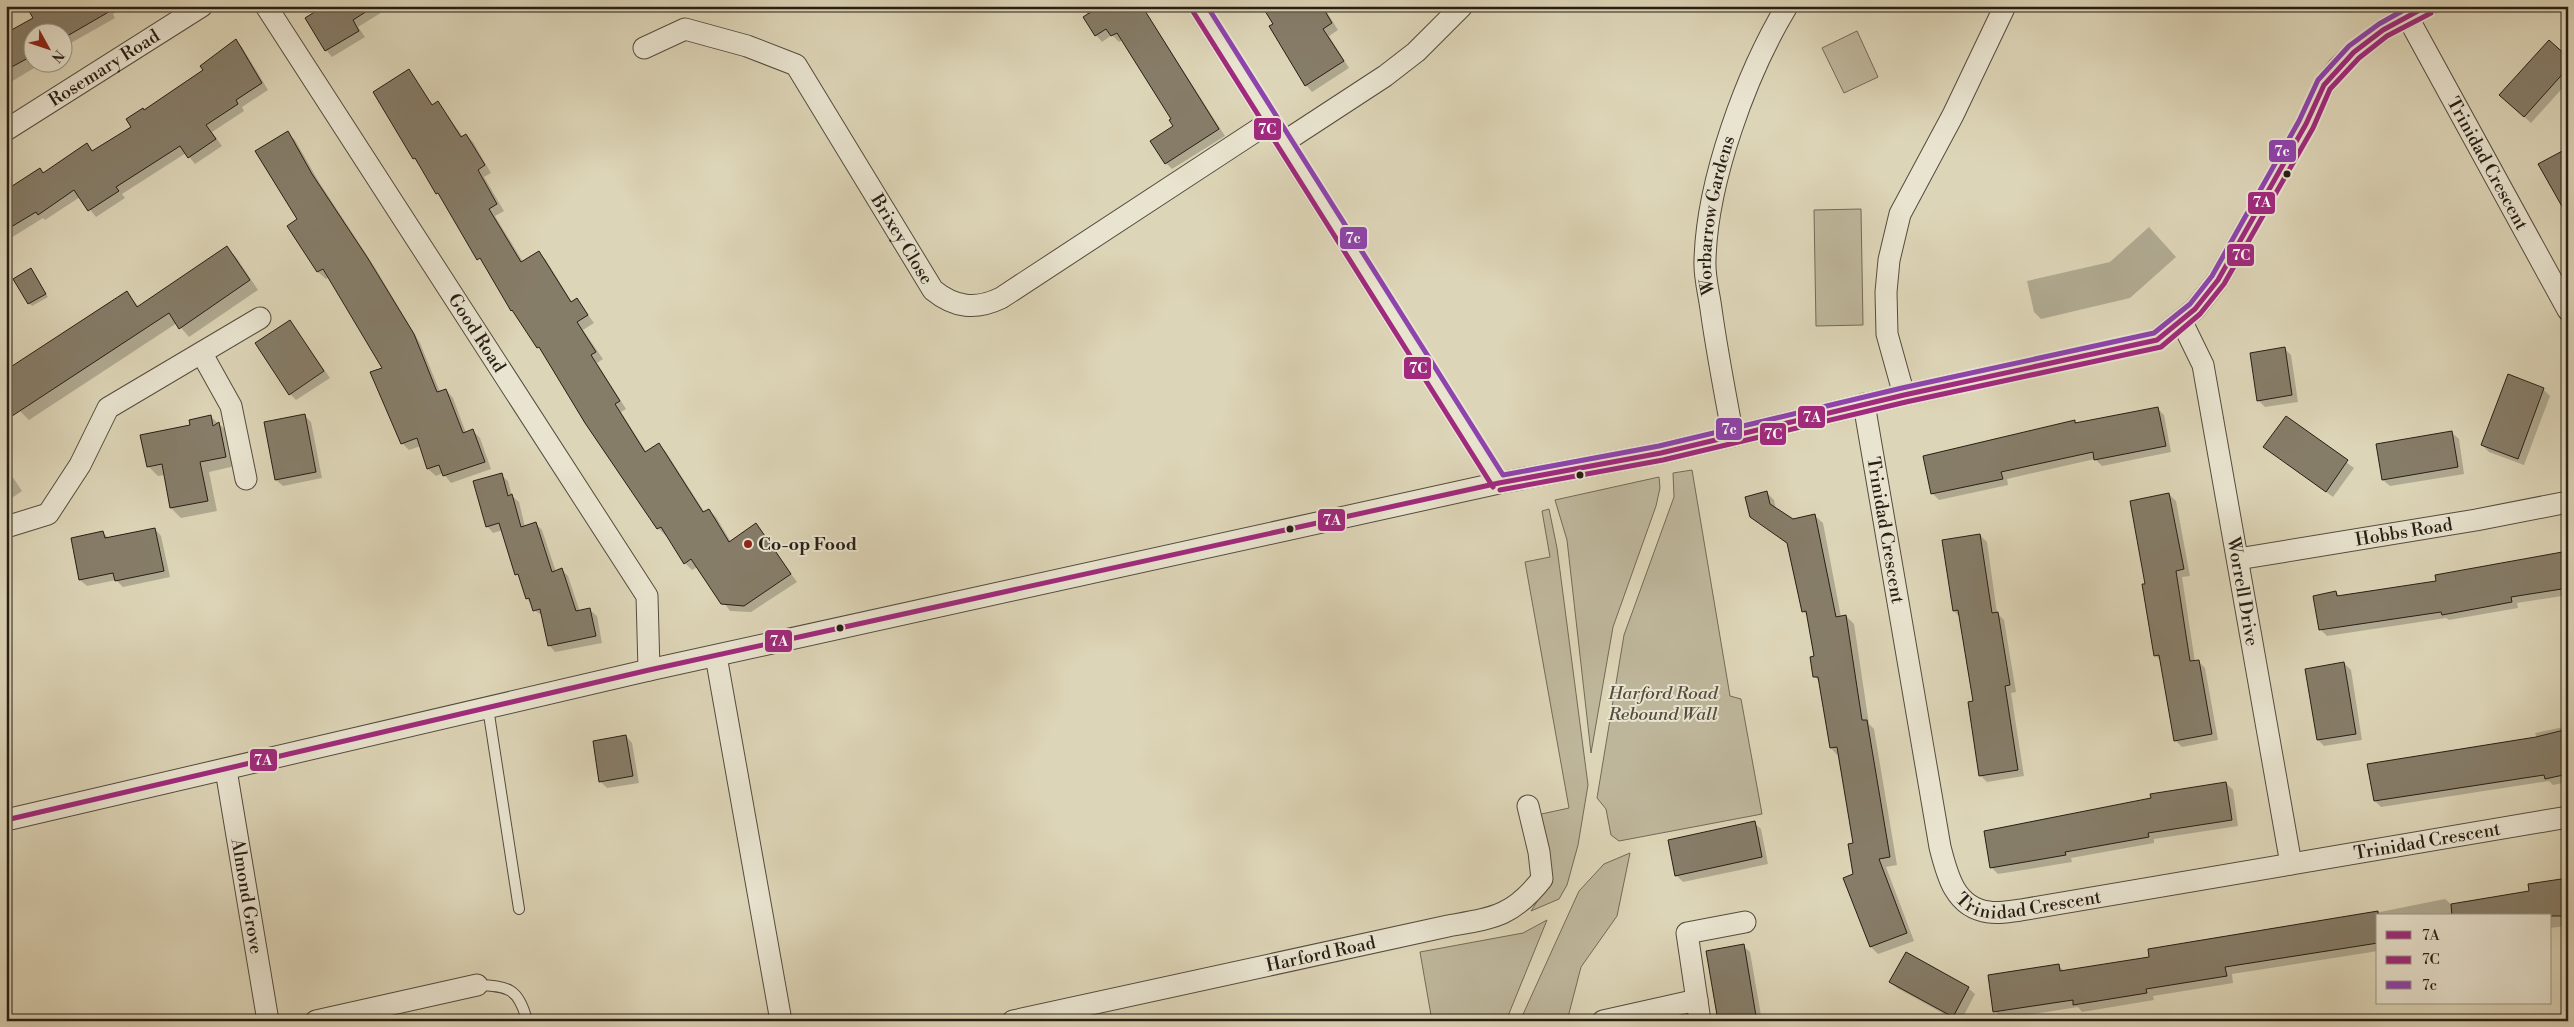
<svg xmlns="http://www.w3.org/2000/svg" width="2574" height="1027" font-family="'Libre Bodoni',serif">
  <rect width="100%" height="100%" fill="#ddd5b7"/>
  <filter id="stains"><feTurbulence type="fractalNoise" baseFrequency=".004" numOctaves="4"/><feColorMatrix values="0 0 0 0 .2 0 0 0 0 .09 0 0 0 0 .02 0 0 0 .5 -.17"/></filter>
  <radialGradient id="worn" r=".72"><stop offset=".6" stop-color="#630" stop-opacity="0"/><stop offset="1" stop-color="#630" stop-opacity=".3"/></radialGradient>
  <g fill="#beb69b" stroke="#726a58">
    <path d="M 1857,31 L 1878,77 L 1844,93 L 1822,48 Z"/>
    <path d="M 1861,209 L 1863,325 L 1816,326 L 1814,210 Z"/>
    <path d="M 1692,470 L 1730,696 L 1741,699 L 1762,814 L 1619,841 L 1611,835 L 1606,809 L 1597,798 L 1624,635 L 1674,497 L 1673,473 Z"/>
    <path d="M 1659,477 L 1660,488 L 1656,506 L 1613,627 L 1591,753 L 1567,540 L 1555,500 Z"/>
    <path d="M 1549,509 L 1557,548 L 1588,785 L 1578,845 L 1567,885 L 1559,899 L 1531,911 L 1547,886 L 1537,815 L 1569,808 L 1525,562 L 1550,557 L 1542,511 Z"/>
    <path d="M 1630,853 L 1617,916 L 1581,967 L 1567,1021 L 1520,1021 L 1579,891 L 1604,864 Z"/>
    <path d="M 1547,920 L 1506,1021 L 1432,1021 L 1420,952 L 1523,933 Z"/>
  </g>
  <g fill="#0003">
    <path d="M 27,6 L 125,6 L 113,14 L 115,18 L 62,48 L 62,32 L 32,32 L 32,62 L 38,62 L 33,65 L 34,68 L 6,85 L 6,34 L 34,19 Z"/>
    <path d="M 322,6 L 392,6 L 358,27 L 365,37 L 332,57 L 326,50 Z"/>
    <path d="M 1084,6 L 1142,6 L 1225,136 L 1172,169 L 1166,163 L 1175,127 L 1173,119 L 1122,40 L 1119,42 L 1112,35 L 1102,42 L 1096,35 Z"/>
    <path d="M 1263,6 L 1323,6 L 1338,30 L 1329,36 L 1349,68 L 1312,92 L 1306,85 Z"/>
    <path d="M 236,41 L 242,47 L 268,90 L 242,107 L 244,111 L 212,132 L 222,146 L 195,164 L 186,153 L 122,194 L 125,198 L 96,217 L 80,197 L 45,220 L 43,218 L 6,241 L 6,195 L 40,169 L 44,174 L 87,145 L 94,152 L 133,127 L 145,111 L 204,70 Z"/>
    <path d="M 2568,59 L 2568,82 L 2531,123 L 2507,101 Z"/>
    <path d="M 409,71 L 433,105 L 438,102 L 463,137 L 466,135 L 473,142 L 491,173 L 484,177 L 504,211 L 495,216 L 523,262 L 539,253 L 546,260 L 572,302 L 577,299 L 594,323 L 583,330 L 603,359 L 597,363 L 626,409 L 621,412 L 647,453 L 659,445 L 666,452 L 705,513 L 709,510 L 716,517 L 731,542 L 756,525 L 797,582 L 751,612 L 730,611 L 698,567 L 692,570 L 685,563 L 667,535 L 666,536 L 658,528 L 545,354 L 512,310 L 444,200 L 414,158 Z"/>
    <path d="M 287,133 L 295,140 L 319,182 L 374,266 L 420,343 L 440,392 L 446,390 L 453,398 L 466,433 L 473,431 L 480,438 L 491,469 L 451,483 L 443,473 L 436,476 L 428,469 L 421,446 L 409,450 L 402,443 L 384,368 L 329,277 L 326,279 L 318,272 L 288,226 L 299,220 Z"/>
    <path d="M 2149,227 L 2176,257 L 2130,298 L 2041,319 L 2034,312 L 2027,281 L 2110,262 Z"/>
    <path d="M 227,248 L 236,257 L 258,290 L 189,337 L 177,323 L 29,420 L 20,411 L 6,391 L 126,292 L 140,308 Z"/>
    <path d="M 31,270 L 48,297 L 32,306 L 29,303 Z"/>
    <path d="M 290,321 L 330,378 L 296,400 L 290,394 Z"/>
    <path d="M 2284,348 L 2291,355 L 2298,402 L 2265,407 L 2258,400 Z"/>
    <path d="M 2508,376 L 2544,390 L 2550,396 L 2524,465 L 2489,452 L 2482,445 Z"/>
    <path d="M 2157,408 L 2164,415 L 2171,452 L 2102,466 L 2095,459 L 2007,479 L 2008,485 L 1939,500 L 1932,493 L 2074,421 L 2077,424 Z"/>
    <path d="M 304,415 L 311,422 L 322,478 L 283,486 L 276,480 Z"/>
    <path d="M 210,416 L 229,433 L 235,466 L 209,472 L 217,511 L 181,518 L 171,508 L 165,475 L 158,476 L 148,466 L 192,426 Z"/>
    <path d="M 2286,417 L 2354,468 L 2333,497 L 2265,447 Z"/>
    <path d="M 2452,433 L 2459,439 L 2464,474 L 2390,486 L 2383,480 L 2378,445 Z"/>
    <path d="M 6,467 L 22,491 L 6,502 Z"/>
    <path d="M 501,475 L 508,481 L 512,496 L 519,502 L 525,527 L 536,524 L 542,530 L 556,572 L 562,570 L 568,576 L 580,612 L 590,610 L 597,616 L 602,643 L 555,652 L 549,645 L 543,616 L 534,610 L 527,598 L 503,530 L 493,533 L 487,526 Z"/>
    <path d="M 1766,492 L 1774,500 L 1776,510 L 1793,520 L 1815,516 L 1823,523 L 1841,617 L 1846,616 L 1854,624 L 1869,724 L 1874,729 L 1897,865 L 1886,867 L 1914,941 L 1878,954 L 1871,947 L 1855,875 L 1855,844 L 1838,756 L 1831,748 L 1821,683 L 1815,677 L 1816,657 L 1808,616 L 1803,611 L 1789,545 L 1751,516 Z"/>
    <path d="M 2169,494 L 2176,501 L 2190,576 L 2182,577 L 2195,662 L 2198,661 L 2205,668 L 2218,740 L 2182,747 L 2175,740 L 2161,661 L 2155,655 L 2147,585 Z"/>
    <path d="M 155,529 L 161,536 L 170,577 L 123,587 L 116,580 L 87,586 L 80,580 L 103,532 L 109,539 Z"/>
    <path d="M 1980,535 L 1987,542 L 1997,613 L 2004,620 L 2016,692 L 2011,693 L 2024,776 L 1987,782 L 1980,775 L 1974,702 L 1960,617 L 1954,611 Z"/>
    <path d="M 2568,553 L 2568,595 L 2517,603 L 2518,608 L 2449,620 L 2446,618 L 2327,636 L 2321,630 L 2336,592 L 2340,597 L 2437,582 Z"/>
    <path d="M 2344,663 L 2351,670 L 2362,740 L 2324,746 L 2318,740 Z"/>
    <path d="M 2568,726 L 2568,782 L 2553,785 L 2549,781 L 2381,807 L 2375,801 L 2537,738 L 2535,733 Z"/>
    <path d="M 626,736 L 632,743 L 639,783 L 607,788 L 600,781 Z"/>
    <path d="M 2226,783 L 2233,790 L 2238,826 L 2154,839 L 2154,843 L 2071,858 L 2072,862 L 1998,874 L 1992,868 Z"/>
    <path d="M 1754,823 L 1761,829 L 1768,864 L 1683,882 L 1676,875 Z"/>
    <path d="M 2568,879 L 2568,926 L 2550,928 L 2550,916 L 2378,916 L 2378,951 L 2232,974 L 2233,983 L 2153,996 L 2154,1000 L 2082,1012 L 2078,1007 L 2002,1019 L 1995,1011 L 2059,966 L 2065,972 L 2150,958 L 2445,899 L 2452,905 L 2531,892 Z"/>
    <path d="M 1743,946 L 1750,952 L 1762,1021 L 1719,1021 Z"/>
    <path d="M 1891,982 L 1968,988 L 1975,994 L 1961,1021 L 1957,1021 L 1897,988 Z"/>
  </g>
  <g fill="#867d69" stroke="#271e15">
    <path d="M 26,6 L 119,6 L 62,39 L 62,32 L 32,32 L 32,56 L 6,70 L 6,33 L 33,18 Z"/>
    <path d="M 324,6 L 375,6 L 353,20 L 359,31 L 325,51 L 305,18 Z"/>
    <path d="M 1091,6 L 1142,6 L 1219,129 L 1165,164 L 1150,141 L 1173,126 L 1169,120 L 1171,119 L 1117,33 L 1111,36 L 1106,29 L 1095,36 L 1083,17 L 1094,10 Z"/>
    <path d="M 1262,6 L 1322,6 L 1332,23 L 1323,29 L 1344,61 L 1305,86 L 1269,26 L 1273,24 Z"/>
    <path d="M 236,39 L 262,83 L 236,100 L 238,104 L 206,125 L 216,139 L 188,158 L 180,146 L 116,187 L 119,191 L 88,211 L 74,190 L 38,215 L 36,212 L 6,230 L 6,190 L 40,168 L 43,173 L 87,143 L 92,151 L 131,127 L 126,119 L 143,108 L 144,110 L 203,70 L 200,66 Z"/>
    <path d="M 2549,40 L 2568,57 L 2568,68 L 2524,117 L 2499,95 Z"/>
    <path d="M 409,69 L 432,105 L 438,101 L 461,137 L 466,134 L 485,165 L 478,170 L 497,204 L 489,209 L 521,262 L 539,251 L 571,302 L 577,298 L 588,315 L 577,322 L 596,352 L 591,355 L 620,401 L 615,404 L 645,452 L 659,443 L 703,512 L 709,509 L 729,542 L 756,523 L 791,574 L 744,606 L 721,604 L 691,559 L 684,564 L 661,527 L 657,529 L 585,423 L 539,347 L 537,348 L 512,310 L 511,311 L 480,258 L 477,260 L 438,193 L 436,194 L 415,158 L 413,159 L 373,92 Z"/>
    <path d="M 288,131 L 312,174 L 367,257 L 414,334 L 437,392 L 446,389 L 463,433 L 473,429 L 485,462 L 443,476 L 439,465 L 427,469 L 417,438 L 401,444 L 370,372 L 382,368 L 323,269 L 317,272 L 287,226 L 297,219 L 255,151 Z"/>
    <path d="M 2568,148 L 2568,217 L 2538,164 Z"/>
    <path d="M 227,246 L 250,280 L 179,329 L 169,313 L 6,420 L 6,370 L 127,291 L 137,307 Z"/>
    <path d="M 31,268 L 46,294 L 28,304 L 13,279 Z"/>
    <path d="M 290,320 L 324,371 L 289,395 L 255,343 Z"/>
    <path d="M 2285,347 L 2292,395 L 2257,401 L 2250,353 Z"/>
    <path d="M 2508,374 L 2544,388 L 2518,459 L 2481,445 Z"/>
    <path d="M 2158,407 L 2166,446 L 2094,460 L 2093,452 L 2001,472 L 2003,479 L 1931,494 L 1923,456 L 2075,420 L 2075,423 Z"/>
    <path d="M 305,414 L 316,472 L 275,480 L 264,422 Z"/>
    <path d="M 211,415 L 213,426 L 219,422 L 226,457 L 200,462 L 208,501 L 170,508 L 162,464 L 147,467 L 140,435 L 190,425 L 189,420 Z"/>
    <path d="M 2286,416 L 2348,460 L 2326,492 L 2263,447 Z"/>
    <path d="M 2452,431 L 2458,467 L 2382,480 L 2376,444 Z"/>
    <path d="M 502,473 L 508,496 L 512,494 L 521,527 L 536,522 L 552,572 L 562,568 L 576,611 L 590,608 L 596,636 L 548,646 L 540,609 L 533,611 L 529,598 L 526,599 L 518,574 L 515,575 L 499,523 L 486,527 L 473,481 Z"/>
    <path d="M 1767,491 L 1770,504 L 1793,519 L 1815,514 L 1836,617 L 1846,615 L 1862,720 L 1867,720 L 1890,857 L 1879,859 L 1907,933 L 1870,947 L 1843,878 L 1853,874 L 1848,844 L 1853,843 L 1837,747 L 1830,748 L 1818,677 L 1813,677 L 1810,657 L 1814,656 L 1806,611 L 1802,612 L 1787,543 L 1750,517 L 1745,497 Z"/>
    <path d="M 2169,493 L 2184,569 L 2176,571 L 2190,661 L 2199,660 L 2212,734 L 2174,741 L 2159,655 L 2154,656 L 2142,584 L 2145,584 L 2130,501 Z"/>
    <path d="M 155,528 L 164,571 L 115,581 L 113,573 L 79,580 L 71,538 L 103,531 L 105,538 Z"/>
    <path d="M 1980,534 L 1992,613 L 1998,612 L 2010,685 L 2005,686 L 2018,770 L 1979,776 L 1968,702 L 1973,701 L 1958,610 L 1953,611 L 1942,540 Z"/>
    <path d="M 2568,551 L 2568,588 L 2511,597 L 2512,602 L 2442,615 L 2441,612 L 2319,630 L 2313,596 L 2336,591 L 2337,596 L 2436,581 L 2435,575 Z"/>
    <path d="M 2344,662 L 2356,734 L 2317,740 L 2305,669 Z"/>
    <path d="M 2568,729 L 2568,774 L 2545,779 L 2544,775 L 2374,801 L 2367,764 L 2536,737 Z"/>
    <path d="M 626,735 L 633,776 L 599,782 L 593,741 Z"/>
    <path d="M 2226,782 L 2232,820 L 2148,833 L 2149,837 L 2065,852 L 2066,855 L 1990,868 L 1984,831 L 2151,798 L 2150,794 Z"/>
    <path d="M 1755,821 L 1762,857 L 1675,876 L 1668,840 Z"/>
    <path d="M 2568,878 L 2568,916 L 2452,916 L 2451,904 L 2529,891 L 2528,884 Z"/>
    <path d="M 2378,911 L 2378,943 L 2225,967 L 2227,976 L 2146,989 L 2147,993 L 2073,1005 L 2073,1000 L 1993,1012 L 1988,975 L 2059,964 L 2060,971 L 2149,957 L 2148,949 Z"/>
    <path d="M 1744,944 L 1756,1016 L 1718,1021 L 1706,951 Z"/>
    <path d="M 1906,952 L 1969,987 L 1953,1017 L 1889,982 Z"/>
  </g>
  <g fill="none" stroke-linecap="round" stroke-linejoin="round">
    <g stroke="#544c3e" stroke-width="12">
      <g id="service">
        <path d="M 488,708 L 519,909"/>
        <path d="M 477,985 C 508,986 519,988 527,1021"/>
      </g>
    </g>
    <g stroke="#544c3e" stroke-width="23">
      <g id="minor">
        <path id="s1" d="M 266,6 L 647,596 L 649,670"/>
        <path d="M 1198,6 L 1499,483"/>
        <path id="s2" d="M 2407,16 L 2568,310"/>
        <path id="s3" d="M 644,48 L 685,29 L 747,46 L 796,65 L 933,290 C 955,308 976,310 1001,298 L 1271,121"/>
        <path id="s4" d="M 6,130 L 202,6"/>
        <path d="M 1284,142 L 1385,76 L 1416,52 L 1462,6"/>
        <path id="s5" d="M 2182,322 L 2203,365 L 2291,864"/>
        <path d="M 202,354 L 231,406 L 246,479"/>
        <path d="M 1904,395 L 1887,334 L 1886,292 L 1889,260 L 1900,214 L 1953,115 L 2005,6"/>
        <path id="s6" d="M 1864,404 L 1940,847 C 1947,875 1955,908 1989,912 C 1999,914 2011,911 2021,910 L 2568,817"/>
        <path id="s7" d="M 1733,436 C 1725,394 1717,352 1711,309 C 1709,293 1704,276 1705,260 C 1707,181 1746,74 1787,6"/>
        <path d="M 6,527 L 48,514 L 80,465 L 108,408 L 260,318"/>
        <path id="s8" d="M 2238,559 L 2476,520 L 2568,502"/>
        <path d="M 716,656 L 781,1021"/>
        <path id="s9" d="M 226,770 L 268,1021"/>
        <path d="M 6,820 L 649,670 L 1499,483 L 1661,453 L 1904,395 L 2157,340 L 2195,309 L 2218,280 L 2306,124 L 2324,85 L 2338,68 L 2354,52 L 2383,30 L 2427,6"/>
        <path d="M 316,1021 L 477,985"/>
        <path id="s10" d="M 1013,1021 L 1448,926 C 1493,918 1512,917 1542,879 L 1539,852 L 1528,806"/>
        <path d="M 1603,1021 L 1697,1000"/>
        <path d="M 1700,1021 L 1687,933 L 1745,922"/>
      </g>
    </g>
    <use href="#service" stroke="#e9e4d0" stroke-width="10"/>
    <use href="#minor" stroke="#e9e4d0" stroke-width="21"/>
    <g stroke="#e9e4d0" stroke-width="9">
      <path id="bus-1" d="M 6,820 L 649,670 L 1499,483 L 1661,453 L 1904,395 L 2157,340 L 2195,309 L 2218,280 L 2306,124 L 2324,85 L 2354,52 L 2383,30 L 2427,6"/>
    </g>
    <g stroke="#e9e4d0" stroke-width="9">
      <g id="bus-2">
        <path d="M 1192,10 L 1493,487"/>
        <path d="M 1500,490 L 1663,460 L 1906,402 L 2161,347 L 2200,314 L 2224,284 L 2313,128 L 2330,89 L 2359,58 L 2387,36 L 2431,13"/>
      </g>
    </g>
    <g stroke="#e9e4d0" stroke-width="9">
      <path id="bus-3" d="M 1207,6 L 1503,475 L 1659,446 L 1902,388 L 2154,333 L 2190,304 L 2212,276 L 2299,121 L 2318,80 L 2349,46 L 2379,24 L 2411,6"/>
    </g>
    <use href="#bus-1" stroke="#a02a7d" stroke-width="5"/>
    <use href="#bus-2" stroke="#a02a7d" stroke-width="5"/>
    <use href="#bus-3" stroke="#8e44ad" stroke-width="5"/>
  </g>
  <g fill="#271e15" stroke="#e9e4d0" stroke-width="2">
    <circle cx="2287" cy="174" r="4.5"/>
    <circle cx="1580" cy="475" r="4.5"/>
    <circle cx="1290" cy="529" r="4.5"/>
    <circle cx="840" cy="628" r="4.5"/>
  </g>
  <circle fill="#8f2418" stroke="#e9e4d0" stroke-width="2" cx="748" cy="544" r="5"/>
  <g text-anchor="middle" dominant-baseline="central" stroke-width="4" stroke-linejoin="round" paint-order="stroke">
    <g font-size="18" fill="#271e15" stroke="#e9e4d0">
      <text stroke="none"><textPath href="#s4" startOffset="116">Rosemary Road</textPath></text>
      <text stroke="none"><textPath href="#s2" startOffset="168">Trinidad Crescent</textPath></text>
      <text stroke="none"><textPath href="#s7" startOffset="224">Worbarrow Gardens</textPath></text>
      <text stroke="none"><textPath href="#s3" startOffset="366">Brixey Close</textPath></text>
      <text stroke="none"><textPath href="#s1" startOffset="389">Good Road</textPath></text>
      <text stroke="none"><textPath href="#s6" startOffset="128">Trinidad Crescent</textPath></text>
      <text stroke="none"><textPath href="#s8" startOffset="168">Hobbs Road</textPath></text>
      <text stroke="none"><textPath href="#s5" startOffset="278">Worrell Drive</textPath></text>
      <text stroke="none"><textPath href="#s6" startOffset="981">Trinidad Crescent</textPath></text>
      <text stroke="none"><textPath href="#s6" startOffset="576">Trinidad Crescent</textPath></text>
      <text stroke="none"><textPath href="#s9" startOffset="128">Almond Grove</textPath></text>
      <text stroke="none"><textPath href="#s10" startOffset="315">Harford Road</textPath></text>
    </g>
    <g font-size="18" font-weight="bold" fill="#271e15" stroke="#e9e4d0" text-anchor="start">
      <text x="758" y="544">Co-op Food</text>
    </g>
    <g font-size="18" font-style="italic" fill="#544c3d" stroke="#e9e4d0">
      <text x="1663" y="693">Harford Road<tspan x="1663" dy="21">Rebound Wall</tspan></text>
    </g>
  </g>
  <g stroke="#e9e4d0" stroke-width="2">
    <rect x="1253" y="117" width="29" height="24" rx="5" fill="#a02a7d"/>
    <rect x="2268" y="139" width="29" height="24" rx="5" fill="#8e44ad"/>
    <rect x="2247" y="191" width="29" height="24" rx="5" fill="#a02a7d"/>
    <rect x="1339" y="226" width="29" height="24" rx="5" fill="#8e44ad"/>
    <rect x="2226" y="243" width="29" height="24" rx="5" fill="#a02a7d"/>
    <rect x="1403" y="356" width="29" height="24" rx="5" fill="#a02a7d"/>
    <rect x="1797" y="405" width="29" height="24" rx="5" fill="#a02a7d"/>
    <rect x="1715" y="417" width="28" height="24" rx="5" fill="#8e44ad"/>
    <rect x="1759" y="422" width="28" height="24" rx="5" fill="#a02a7d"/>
    <rect x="1317" y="508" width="29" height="24" rx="5" fill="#a02a7d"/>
    <rect x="764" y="629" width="29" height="24" rx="5" fill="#a02a7d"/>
    <rect x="249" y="748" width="29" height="24" rx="5" fill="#a02a7d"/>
  </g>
  <g font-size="14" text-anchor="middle" font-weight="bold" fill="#fff">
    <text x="1267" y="134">7C</text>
    <text x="2282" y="156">7c</text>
    <text x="2262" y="207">7A</text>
    <text x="1353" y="243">7c</text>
    <text x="2241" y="260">7C</text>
    <text x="1418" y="373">7C</text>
    <text x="1812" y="422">7A</text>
    <text x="1729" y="434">7c</text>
    <text x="1773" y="439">7C</text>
    <text x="1332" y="525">7A</text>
    <text x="779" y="646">7A</text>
    <text x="263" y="765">7A</text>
  </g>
  <rect width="2574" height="1027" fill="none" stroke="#ddd5b7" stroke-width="25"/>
  <rect x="8" y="8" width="2559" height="1012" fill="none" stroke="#271e15" stroke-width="2.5"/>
  <rect x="12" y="12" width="2549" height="1002" fill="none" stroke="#271e15"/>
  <rect x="2376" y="914" width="175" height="90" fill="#e9e4d0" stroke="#9b9585"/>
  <rect x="2386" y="931" width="25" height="8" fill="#a02a7d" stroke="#9b9585"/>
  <text x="2422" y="940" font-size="15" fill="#271e15">7A</text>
  <rect x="2386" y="956" width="25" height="8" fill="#a02a7d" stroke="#9b9585"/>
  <text x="2422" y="964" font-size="15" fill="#271e15">7C</text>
  <rect x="2386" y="981" width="25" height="8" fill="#8e44ad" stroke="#9b9585"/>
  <text x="2422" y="990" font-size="15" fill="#271e15">7c</text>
  <g transform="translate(48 48) rotate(130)"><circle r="24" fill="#e9e4d0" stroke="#9b9585"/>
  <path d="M0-4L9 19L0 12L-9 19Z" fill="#8f2418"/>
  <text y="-8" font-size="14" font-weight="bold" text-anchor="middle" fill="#271e15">N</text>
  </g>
  <rect width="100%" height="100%" filter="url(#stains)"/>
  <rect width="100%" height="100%" fill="url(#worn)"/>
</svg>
